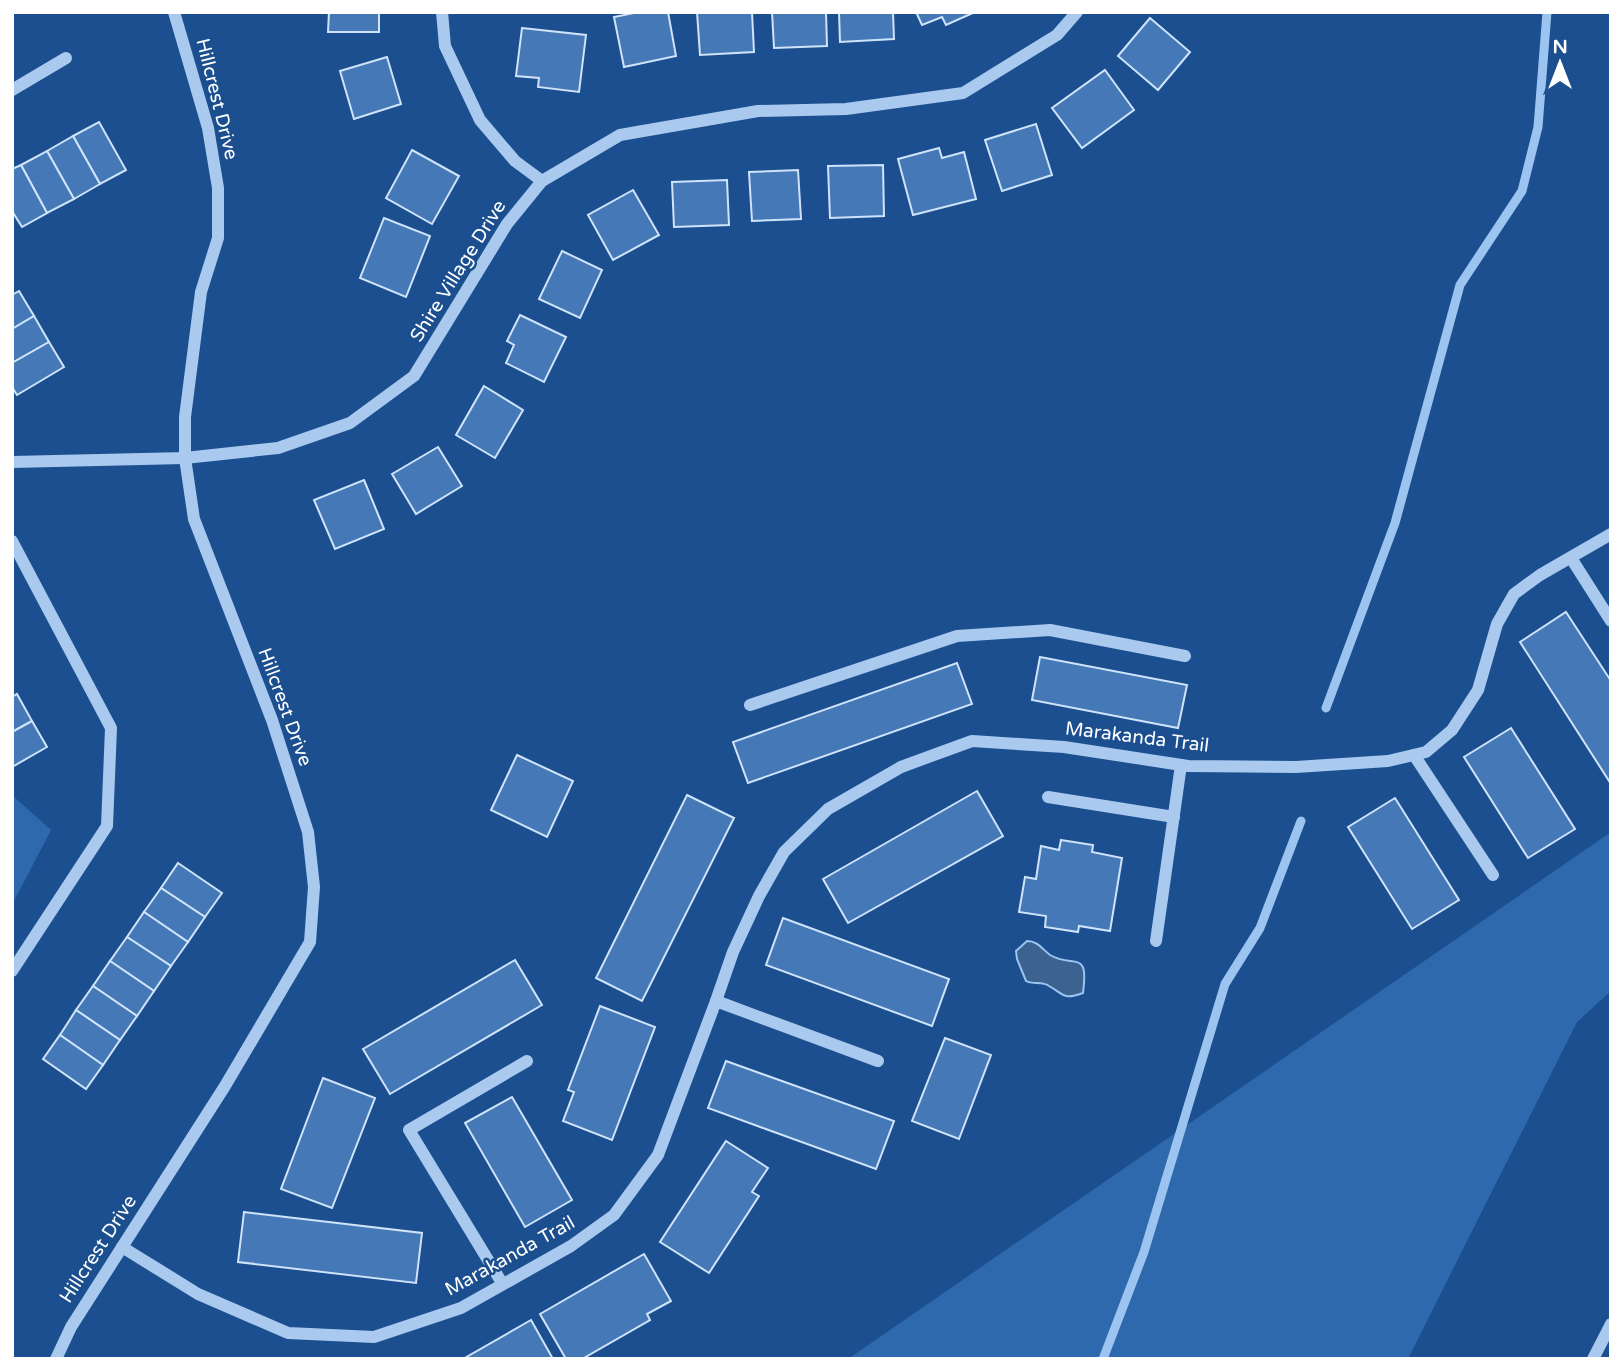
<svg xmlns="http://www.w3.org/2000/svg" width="1623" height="1371" font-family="'Varela Round',sans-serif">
  <rect width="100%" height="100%" fill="#1b4f8f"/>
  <g fill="#2e69ad">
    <path d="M 12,795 L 51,830 L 12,905 Z"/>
    <path d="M 1611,832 L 1611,991 L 1577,1022 L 1408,1359 L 848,1359 Z"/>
  </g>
  <path fill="#3c6290" stroke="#9cc4f0" stroke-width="2" d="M 1027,941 C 1038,941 1042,949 1050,955 C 1074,969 1089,948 1083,993 C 1063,1000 1065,995 1049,986 C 1042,981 1033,985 1026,981 L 1017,959 L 1016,951 Z"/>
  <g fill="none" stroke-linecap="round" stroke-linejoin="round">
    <g stroke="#9cc4f0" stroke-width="9">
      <path d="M 1326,708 L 1395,523 L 1460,285 L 1522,191 L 1538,127 L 1547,12"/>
      <path d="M 1103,1359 L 1144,1252 L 1225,984 L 1260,928 L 1301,821"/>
    </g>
  </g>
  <g fill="#4478b7" stroke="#cfe3fa" stroke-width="2">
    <path d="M 329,12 L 379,12 L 379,32 L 328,32 Z"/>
    <path d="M 639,12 L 668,12 L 676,56 L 624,67 L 614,17 Z"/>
    <path d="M 697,12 L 752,12 L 754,52 L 700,55 Z"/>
    <path d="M 772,12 L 826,12 L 827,46 L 774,48 Z"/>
    <path d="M 839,12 L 893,12 L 894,39 L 840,42 Z"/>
    <path d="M 916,12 L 975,12 L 946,25 L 942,17 L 922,25 Z"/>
    <path d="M 1150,18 L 1190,52 L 1158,90 L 1118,56 Z"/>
    <path d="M 522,28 L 586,35 L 579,92 L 538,87 L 539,78 L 516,76 Z"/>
    <path d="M 387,57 L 401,104 L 354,119 L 340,71 Z"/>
    <path d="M 1105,70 L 1134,110 L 1082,148 L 1052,108 Z"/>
    <path d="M 99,122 L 126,170 L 100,184 L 73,136 Z"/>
    <path d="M 1036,124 L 1052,175 L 1002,191 L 985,140 Z"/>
    <path d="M 73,136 L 100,184 L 74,199 L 47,151 Z"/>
    <path d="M 939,148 L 942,158 L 964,152 L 976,199 L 913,215 L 898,159 Z"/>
    <path d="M 412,150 L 459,176 L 432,224 L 386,198 Z"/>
    <path d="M 47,151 L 74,199 L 47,213 L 21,165 Z"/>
    <path d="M 21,165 L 47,213 L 22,227 L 12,211 L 12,169 Z"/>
    <path d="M 883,165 L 884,216 L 830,218 L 828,166 Z"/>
    <path d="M 798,170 L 801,219 L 752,221 L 749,172 Z"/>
    <path d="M 727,180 L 729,225 L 674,227 L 672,182 Z"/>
    <path d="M 633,190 L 659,235 L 613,260 L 588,215 Z"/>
    <path d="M 384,218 L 430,236 L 406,297 L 360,278 Z"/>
    <path d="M 562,251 L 602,270 L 580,318 L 539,299 Z"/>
    <path d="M 19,291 L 34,316 L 12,329 L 12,295 Z"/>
    <path d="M 520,315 L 566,337 L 544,382 L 506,363 L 514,345 L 507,341 Z"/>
    <path d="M 34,316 L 49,342 L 12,363 L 12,329 Z"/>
    <path d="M 49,342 L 64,367 L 17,395 L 12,387 L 12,363 Z"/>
    <path d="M 484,386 L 523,410 L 495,458 L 456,435 Z"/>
    <path d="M 438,447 L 462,486 L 416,514 L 392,474 Z"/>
    <path d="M 364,480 L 384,529 L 335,549 L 314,500 Z"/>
    <path d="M 1566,612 L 1611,681 L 1611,784 L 1520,642 Z"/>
    <path d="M 1040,657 L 1187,685 L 1178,728 L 1032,700 Z"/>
    <path d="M 957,663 L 972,704 L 748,783 L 733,742 Z"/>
    <path d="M 17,694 L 32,721 L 12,732 L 12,697 Z"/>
    <path d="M 32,721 L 47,747 L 12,767 L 12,732 Z"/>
    <path d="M 1511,728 L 1575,829 L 1528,858 L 1464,757 Z"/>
    <path d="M 517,755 L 573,781 L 547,837 L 491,810 Z"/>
    <path d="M 977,791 L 1003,836 L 848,923 L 823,879 Z"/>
    <path d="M 687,795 L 734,818 L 642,1001 L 596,978 Z"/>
    <path d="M 1395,798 L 1459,900 L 1412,929 L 1348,827 Z"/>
    <path d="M 1061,840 L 1093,845 L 1092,852 L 1122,858 L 1110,931 L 1079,926 L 1078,932 L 1045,927 L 1046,916 L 1019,912 L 1025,877 L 1036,879 L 1041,846 L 1059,850 Z"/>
    <path d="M 178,863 L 222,893 L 205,917 L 161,888 Z"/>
    <path d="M 161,888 L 205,917 L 188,942 L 144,912 Z"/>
    <path d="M 144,912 L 188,942 L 171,966 L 127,937 Z"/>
    <path d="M 783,918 L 949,979 L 932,1026 L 766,965 Z"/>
    <path d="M 127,937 L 171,966 L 154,991 L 110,961 Z"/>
    <path d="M 515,960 L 542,1005 L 390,1094 L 363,1049 Z"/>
    <path d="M 110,961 L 154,991 L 137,1016 L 93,986 Z"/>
    <path d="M 93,986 L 137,1016 L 120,1040 L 76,1010 Z"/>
    <path d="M 600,1006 L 655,1027 L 612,1140 L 563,1121 L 574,1092 L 568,1090 Z"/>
    <path d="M 76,1010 L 120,1040 L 103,1065 L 60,1035 Z"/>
    <path d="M 60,1035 L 103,1065 L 86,1089 L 43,1059 Z"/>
    <path d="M 945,1038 L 991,1055 L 959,1139 L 912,1121 Z"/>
    <path d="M 726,1061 L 894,1121 L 876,1169 L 708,1108 Z"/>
    <path d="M 323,1078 L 375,1098 L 332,1208 L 281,1189 Z"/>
    <path d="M 512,1097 L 572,1200 L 525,1227 L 465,1123 Z"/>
    <path d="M 726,1141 L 768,1168 L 752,1192 L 759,1196 L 709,1273 L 660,1242 Z"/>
    <path d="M 244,1212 L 422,1233 L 416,1283 L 238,1262 Z"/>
    <path d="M 644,1254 L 671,1301 L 647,1314 L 650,1320 L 582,1359 L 566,1359 L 540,1314 Z"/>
    <path d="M 531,1320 L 553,1359 L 463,1359 Z"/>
  </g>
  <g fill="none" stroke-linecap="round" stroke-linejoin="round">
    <g stroke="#a9c9ee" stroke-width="12">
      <path d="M 442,12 L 445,46 L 480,120 L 515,161 L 542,181"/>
      <path d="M 12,90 L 66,58"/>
      <path d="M 12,462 L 185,458 L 278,448 L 350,423 L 414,376 L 507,224 L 542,181 L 620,135 L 758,111 L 846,109 L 963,93 L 1057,35 L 1077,12"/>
      <path d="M 12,541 L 111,728 L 107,826 L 12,971"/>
      <path d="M 1571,558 L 1611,621"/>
      <path d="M 750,705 L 957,636 L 1050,630 L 1185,656"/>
      <path d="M 1414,755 L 1493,875"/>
      <path d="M 1048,797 L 1174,817"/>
      <path d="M 1156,941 L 1181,765"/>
      <path d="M 716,1001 L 733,952 L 759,896 L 784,852 L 828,809 L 901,767 L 972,741 L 1064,747 L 1188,766 L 1296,767 L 1388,761 L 1426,752 L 1452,730 L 1478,690 L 1497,624 L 1514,594 L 1540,575 L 1611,534"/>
      <path d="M 122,1247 L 198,1294 L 288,1333 L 374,1337 L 461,1308 L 571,1246 L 614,1215 L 658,1155 L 716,1001 L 878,1061"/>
      <path d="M 502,1283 L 409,1130 L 527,1061"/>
      <path d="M 56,1359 L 71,1327 L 225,1086 L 310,942 L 314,887 L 308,832 L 272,720 L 194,519 L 185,458 L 185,417 L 201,292 L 218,238 L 218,188 L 208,128 L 174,12"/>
      <path d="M 1593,1359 L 1611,1324"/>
    </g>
  </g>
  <g text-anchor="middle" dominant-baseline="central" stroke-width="5" stroke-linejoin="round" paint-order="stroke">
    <g font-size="19" fill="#fff" stroke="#1b4f8f">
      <text transform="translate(217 99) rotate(76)">Hillcrest Drive</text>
      <text transform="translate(458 271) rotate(-58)">Shire Village Drive</text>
      <text transform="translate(285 707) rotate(70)">Hillcrest Drive</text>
      <text transform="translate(1137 737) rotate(7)">Marakanda Trail</text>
      <text transform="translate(98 1249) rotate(-57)">Hillcrest Drive</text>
      <text transform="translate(510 1256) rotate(-29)">Marakanda Trail</text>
    </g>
  </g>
  <rect width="1623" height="1371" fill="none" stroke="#ffffff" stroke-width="28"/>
  <g transform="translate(1560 63)" stroke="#1b4f8f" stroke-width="5" paint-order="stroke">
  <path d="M0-5L12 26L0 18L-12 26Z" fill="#ffffff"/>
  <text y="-10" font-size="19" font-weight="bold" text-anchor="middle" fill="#ffffff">N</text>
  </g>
</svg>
